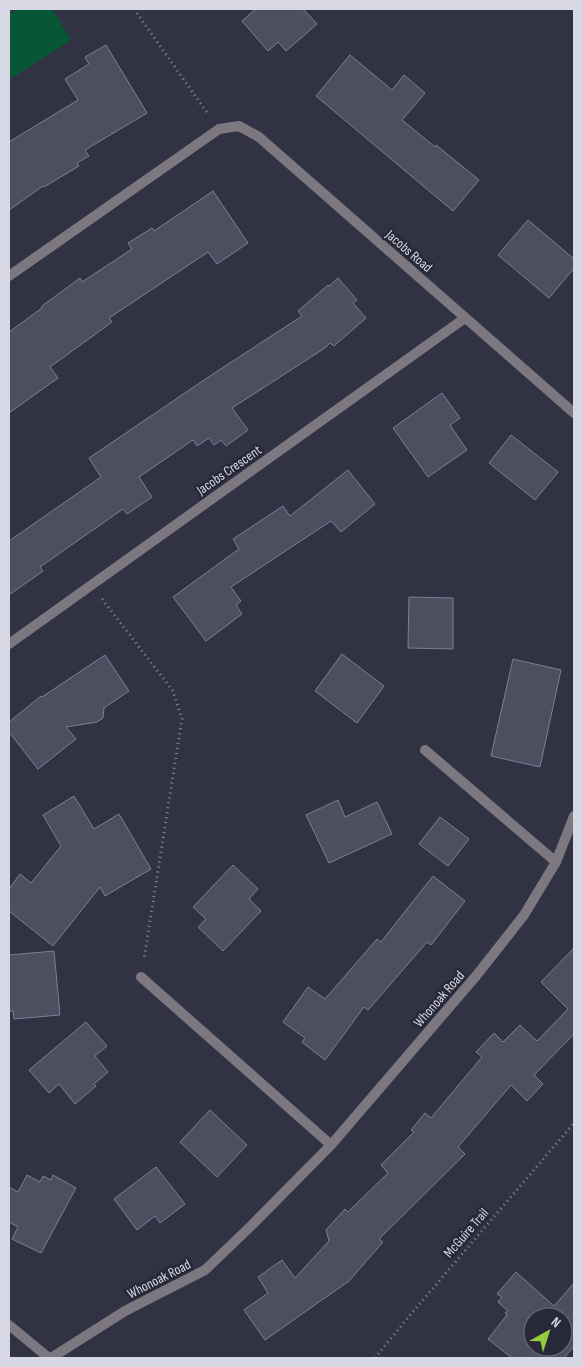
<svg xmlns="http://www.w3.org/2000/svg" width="583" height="1367" font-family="'Sofia Sans Condensed',sans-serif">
  <rect width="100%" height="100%" fill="#313344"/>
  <path fill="#075736" d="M 17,9 L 52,9 L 71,40 L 9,80 L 9,14 Z"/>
  <g fill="#4d4f61" stroke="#7d7f93" fill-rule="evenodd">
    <path d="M 256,9 L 303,9 L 317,24 L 286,51 L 278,42 L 268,51 L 242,21 Z"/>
    <path d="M 106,45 L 147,113 L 85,150 L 89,156 L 77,163 L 79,166 L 44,187 L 43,186 L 9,210 L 9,142 L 78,100 L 65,79 L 89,64 L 85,57 Z"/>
    <path d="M 350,55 L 392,90 L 404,75 L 425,93 L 402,120 L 435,147 L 436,145 L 479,180 L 453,211 L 316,96 Z"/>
    <path d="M 213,191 L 248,243 L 217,264 L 208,252 L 109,318 L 112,322 L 50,367 L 58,378 L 9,413 L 9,332 L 42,308 L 42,306 L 80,278 L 82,282 L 132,249 L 128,243 L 152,228 L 154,231 Z"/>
    <path d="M 528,220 L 574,259 L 574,268 L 549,298 L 498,255 Z"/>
    <path d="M 338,278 L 357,300 L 353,303 L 366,318 L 334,346 L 330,343 L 325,348 L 232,408 L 248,430 L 226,446 L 221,440 L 214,445 L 209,438 L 197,446 L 193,440 L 139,477 L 152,497 L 127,514 L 123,509 L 40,567 L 43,571 L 9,595 L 9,541 L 101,477 L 89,458 L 210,376 L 302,316 L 298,311 L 328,285 L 329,286 Z"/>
    <path d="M 442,393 L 460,418 L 450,425 L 467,450 L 428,477 L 393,428 Z"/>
    <path d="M 511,435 L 558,472 L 535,500 L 489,463 Z"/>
    <path d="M 348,470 L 375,504 L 341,532 L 331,521 L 231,587 L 241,601 L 236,605 L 242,614 L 206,641 L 173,597 L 239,549 L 233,539 L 283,506 L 290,516 Z"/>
    <path d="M 409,597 L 453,598 L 453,649 L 408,648 Z"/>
    <path d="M 342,654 L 384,686 L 357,723 L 315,691 Z"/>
    <path d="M 105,655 L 129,691 L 104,708 L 103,718 L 97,722 L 66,727 L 76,739 L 38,769 L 9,732 L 9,722 L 41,696 L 42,697 Z"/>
    <path d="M 513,659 L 561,670 L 540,767 L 491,756 Z"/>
    <path d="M 74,796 L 94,829 L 119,814 L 151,869 L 105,896 L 100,887 L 53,946 L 9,911 L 9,889 L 20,874 L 31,883 L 61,846 L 43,815 Z"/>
    <path d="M 338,800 L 345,817 L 377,802 L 392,834 L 329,863 L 306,815 Z"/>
    <path d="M 440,817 L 469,839 L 448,866 L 419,844 Z"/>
    <path d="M 233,865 L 258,889 L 249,899 L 261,911 L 223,951 L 198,927 L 206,919 L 193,907 Z"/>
    <path d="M 433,876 L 465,901 L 431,945 L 427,942 L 368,1010 L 364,1007 L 325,1060 L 302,1042 L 305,1038 L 283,1022 L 308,987 L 325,999 L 377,939 L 381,942 Z"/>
    <path d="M 574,948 L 574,1034 L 534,1075 L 543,1084 L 527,1101 L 511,1085 L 458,1147 L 465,1154 L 379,1239 L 383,1242 L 349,1281 L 265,1340 L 244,1310 L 268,1293 L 258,1277 L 282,1260 L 295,1278 L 329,1241 L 326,1230 L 345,1209 L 348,1212 L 388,1173 L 381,1165 L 414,1132 L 411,1130 L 425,1113 L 431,1118 L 482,1057 L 476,1052 L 494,1033 L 503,1042 L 520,1025 L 537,1041 L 568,1009 L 541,982 Z"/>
    <path d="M 54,951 L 60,1015 L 14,1019 L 13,1011 L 9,1011 L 9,955 Z"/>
    <path d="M 86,1022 L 107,1046 L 95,1056 L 108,1072 L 94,1084 L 96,1086 L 75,1104 L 59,1084 L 49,1093 L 29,1070 Z"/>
    <path d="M 210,1110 L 247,1145 L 217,1177 L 180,1142 Z"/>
    <path d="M 156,1167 L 185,1204 L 160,1223 L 155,1216 L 137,1230 L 114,1199 Z"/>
    <path d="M 27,1175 L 40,1182 L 43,1176 L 51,1180 L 53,1175 L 76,1188 L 41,1253 L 12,1239 L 18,1227 L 9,1222 L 9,1187 L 18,1192 Z"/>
    <path d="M 516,1272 L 554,1306 L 574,1283 L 574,1346 L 564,1358 L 512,1358 L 488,1339 L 507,1315 L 505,1313 L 508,1311 L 498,1302 L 502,1297 L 497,1294 ZM 533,1317 L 563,1317 L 563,1347 L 533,1347 Z"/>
  </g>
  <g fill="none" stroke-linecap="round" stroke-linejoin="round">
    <g stroke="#898a98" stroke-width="3" stroke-dasharray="1 4" stroke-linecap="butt">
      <path d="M 134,9 L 208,114"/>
      <path d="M 102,599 L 173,691 L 182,719 L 144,959"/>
      <path d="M 375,1358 L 411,1314 L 574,1123"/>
    </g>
    <g stroke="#7d7880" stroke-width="10">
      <path d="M 9,276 L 219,129 L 239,126 L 259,137 L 574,413"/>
      <path d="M 9,644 L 465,318"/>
      <path d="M 425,750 L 556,862"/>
      <path d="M 141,977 L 331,1145"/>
      <path d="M 9,1325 L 49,1358"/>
      <path d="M 51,1358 L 125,1311 L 205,1270 L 251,1226 L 331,1145 L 476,976 L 524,915 L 556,862 L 574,816"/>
    </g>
  </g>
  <g text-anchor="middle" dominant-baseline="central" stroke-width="5" stroke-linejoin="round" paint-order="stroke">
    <g font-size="14" fill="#d7d8e3" stroke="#272939">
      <text transform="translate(409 251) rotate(41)">Jacobs Road</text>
      <text transform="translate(229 470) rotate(-35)">Jacobs Crescent</text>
      <text transform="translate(439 999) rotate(-49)">Whonoak Road</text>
      <text transform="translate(466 1233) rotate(-49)">McGuire Trail</text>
      <text transform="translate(159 1279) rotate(-27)">Whonoak Road</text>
    </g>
  </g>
  <rect width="583" height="1367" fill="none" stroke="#d7d8e3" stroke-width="20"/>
  <g transform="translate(548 1332) rotate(39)"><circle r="24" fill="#272939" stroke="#6d6f7d"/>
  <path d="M0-4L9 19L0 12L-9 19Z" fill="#94cc3c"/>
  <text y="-8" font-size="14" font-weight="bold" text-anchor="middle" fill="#d7d8e3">N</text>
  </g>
</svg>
